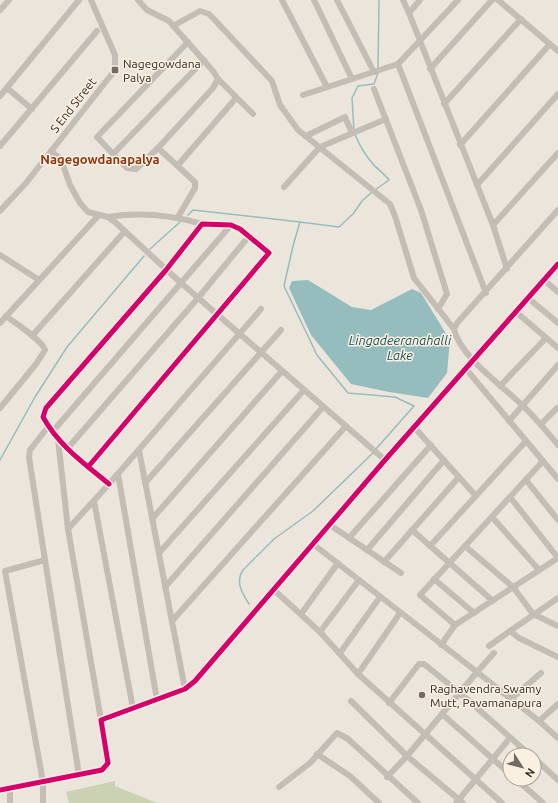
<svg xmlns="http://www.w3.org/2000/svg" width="558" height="803" font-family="Ubuntu,sans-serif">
  <rect width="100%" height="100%" fill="#ece5db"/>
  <path fill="#cbd2b4" d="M 115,781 L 115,786 L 157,803 L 69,803 L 66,792 Z"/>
  <path fill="#96bdbe" d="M 308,280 L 352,307 L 371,310 L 412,289 L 421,293 L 450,340 L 447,373 L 428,398 L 389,392 L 351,384 L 311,335 L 289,288 L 292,281 Z"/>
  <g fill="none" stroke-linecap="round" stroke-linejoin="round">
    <g stroke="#96bdbe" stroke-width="1.5">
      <path d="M 378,68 L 379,0"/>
      <path d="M 354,131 L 352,98 L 358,86 L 374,84 L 378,73"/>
      <path d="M 355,134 C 359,145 366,156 373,164 C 378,170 384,173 389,180 L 375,190"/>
      <path d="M 372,192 L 362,201 L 353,214 L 339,227 L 300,222 L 293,246 L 284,286 L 317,355 L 348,393 L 395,397 L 414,406 L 376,449"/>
      <path d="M 188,215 L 193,210 L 300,222"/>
      <path d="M 150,249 L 180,222"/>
      <path d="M 0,460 L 35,397 L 67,347 L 144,256"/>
      <path d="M 249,604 C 242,593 235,582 243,570 L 274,539 L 313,511 L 374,452"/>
    </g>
    <g stroke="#c4bdb5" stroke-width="6">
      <path d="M 138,0 L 147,10 L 169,21 L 213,71 L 218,79 L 213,88 L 158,148 L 195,182 L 195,188 L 178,217"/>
      <path d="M 282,0 L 327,87"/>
      <path d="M 314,0 L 352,79"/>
      <path d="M 337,0 L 374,72"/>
      <path d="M 403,0 L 409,13"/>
      <path d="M 420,0 L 409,13 L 493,225"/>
      <path d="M 458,0 L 398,64 L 486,293"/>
      <path d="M 498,0 L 558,51"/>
      <path d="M 0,10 L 9,0"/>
      <path d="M 173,26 L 200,11 L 209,14 L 272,81 L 280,105 L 298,130 L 390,204 L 395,216 L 414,278 L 454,329"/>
      <path d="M 430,69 L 492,0"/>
      <path d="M 218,79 L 253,114"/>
      <path d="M 7,88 L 32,109"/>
      <path d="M 374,89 L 421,210 L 447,294 L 438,309"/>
      <path d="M 303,95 L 398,64"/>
      <path d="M 0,96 L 79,0"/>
      <path d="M 444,104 L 521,19"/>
      <path d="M 306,136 L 345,117 L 352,133"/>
      <path d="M 460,145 L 550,44"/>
      <path d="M 0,146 L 97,31"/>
      <path d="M 158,148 L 136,169 L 127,168 L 113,154 L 204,60"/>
      <path d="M 51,151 L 61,159 L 70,185 L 80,203 L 88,212 L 108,217 L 115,222 L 181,283 L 385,460"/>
      <path d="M 113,154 L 97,137 L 188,42"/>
      <path d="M 178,165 L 236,98"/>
      <path d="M 477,185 L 558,94"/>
      <path d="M 284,187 L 320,147 L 386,119"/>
      <path d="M 558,210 L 457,323 L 454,329 C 460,357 503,386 523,406 C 536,418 547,432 558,445"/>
      <path d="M 0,211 L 26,183 L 115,70 L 115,55 L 91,0"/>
      <path d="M 108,217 C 139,212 171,215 202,224"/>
      <path d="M 0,255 L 39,280"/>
      <path d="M 507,269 L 493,225 L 558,153"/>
      <path d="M 544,280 L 558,292"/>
      <path d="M 528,298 L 558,323"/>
      <path d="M 516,312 L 558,348"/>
      <path d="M 0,323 L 98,216"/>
      <path d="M 32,336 L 125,231"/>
      <path d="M 466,369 L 558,479"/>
      <path d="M 500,386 L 546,338"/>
      <path d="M 0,408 L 36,364 L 45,350 C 42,340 15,323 6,316"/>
      <path d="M 509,421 L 558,365"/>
      <path d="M 541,424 L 557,408"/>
      <path d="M 414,427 L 476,496"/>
      <path d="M 53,431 L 231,225"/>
      <path d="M 58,439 L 68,529 L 101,720"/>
      <path d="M 67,449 L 198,298 L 249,236"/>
      <path d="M 139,450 L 185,689"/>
      <path d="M 88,467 L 269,253 L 240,229 L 231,225 L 202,224 L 166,270 L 46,408 L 43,417 C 59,446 85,464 109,484"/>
      <path d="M 118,474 L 157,700"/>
      <path d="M 526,480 L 558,520"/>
      <path d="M 145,483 L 281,330"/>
      <path d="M 510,497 L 558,558"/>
      <path d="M 94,501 L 133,708"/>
      <path d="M 492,517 L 539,570"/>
      <path d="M 152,519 L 282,371"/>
      <path d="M 330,525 L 401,573"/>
      <path d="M 68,529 L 109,484 L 261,309"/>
      <path d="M 412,530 L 493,601"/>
      <path d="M 349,538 L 431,445"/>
      <path d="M 313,544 L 477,672 L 407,756 L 387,777"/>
      <path d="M 430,546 L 526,441"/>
      <path d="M 465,546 L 513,587 L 533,614 L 558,626"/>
      <path d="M 367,550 L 444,460"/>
      <path d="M 159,553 L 304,390"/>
      <path d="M 45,560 L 29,457 L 30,450 L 48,427"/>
      <path d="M 384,562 L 459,477"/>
      <path d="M 434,579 L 474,613"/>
      <path d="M 165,587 L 323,407"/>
      <path d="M 273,589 L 320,632 L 358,674 L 502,803"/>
      <path d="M 558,598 L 510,631 L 519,638 L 558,657"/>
      <path d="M 301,614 L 338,563"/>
      <path d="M 172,621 L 346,426"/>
      <path d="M 455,625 L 420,595 L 543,461"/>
      <path d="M 320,632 L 359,580"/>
      <path d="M 441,645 L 455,625 L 558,558"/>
      <path d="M 489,646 L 510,631"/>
      <path d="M 340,653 L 380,597"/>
      <path d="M 494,653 L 477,672 L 539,721"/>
      <path d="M 358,674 L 400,613"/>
      <path d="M 511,699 L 541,673"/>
      <path d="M 351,701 L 407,756 L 463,803"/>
      <path d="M 389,703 L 419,664 L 424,664 L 460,693 L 530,755"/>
      <path d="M 558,704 L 539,721 L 558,738"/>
      <path d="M 442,714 L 510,774"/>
      <path d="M 317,754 L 350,776 L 379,803"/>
      <path d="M 534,758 L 558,780"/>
      <path d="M 516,779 L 543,803"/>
      <path d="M 279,787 L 310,763 L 337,733 L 348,739 L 418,803"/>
      <path d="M 0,790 L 102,770 L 108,763 L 101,720 L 185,689 L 195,681 L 385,460 L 558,264"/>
      <path d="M 10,803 L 10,788"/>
      <path d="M 43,803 L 43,782 L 5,571 L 45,560 L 79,775"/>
      <path d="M 456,803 L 510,738"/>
    </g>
    <g stroke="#faf0e1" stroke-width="8">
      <g id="cycleway">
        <path d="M 88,467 L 269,253 L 240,229 L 231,225 L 202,224 L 166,270 L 46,408 L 43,417 C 59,446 85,464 109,484"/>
        <path d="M 0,790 L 102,770 L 108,763 L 101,720 L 185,689 L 195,681 L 385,460 L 558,264"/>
      </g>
    </g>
    <use href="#cycleway" stroke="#d6006c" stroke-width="5"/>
  </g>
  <g fill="#746b64" stroke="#faf0e1" stroke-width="1.5">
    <rect x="111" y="66" width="8" height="8" rx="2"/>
    <circle cx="422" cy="695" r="4"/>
  </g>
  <g text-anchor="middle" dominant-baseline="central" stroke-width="3" stroke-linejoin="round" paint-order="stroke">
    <g font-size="12" fill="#342a24" stroke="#faf0e1" text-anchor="start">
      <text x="123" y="63">Nagegowdana<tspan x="123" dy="14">Palya</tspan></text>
      <text x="430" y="688">Raghavendra Swamy<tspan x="430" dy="14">Mutt, Pavamanapura</tspan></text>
    </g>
    <g font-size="12" fill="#342a24" stroke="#faf0e1">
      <text transform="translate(73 105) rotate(-52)">S End Street</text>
    </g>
    <g font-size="13" font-weight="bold" fill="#8a3816" stroke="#faf0e1">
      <text x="100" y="159">Nagegowdanapalya</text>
    </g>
    <g font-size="13" font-style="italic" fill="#165159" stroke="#faf0e1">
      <text x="400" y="340">Lingadeeranahalli<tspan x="400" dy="15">Lake</tspan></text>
    </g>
  </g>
  <g transform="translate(522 767) rotate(126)"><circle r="19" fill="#faf0e1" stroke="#aba195"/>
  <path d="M0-3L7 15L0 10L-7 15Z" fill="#746b64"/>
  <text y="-6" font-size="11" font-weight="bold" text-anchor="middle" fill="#342a24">N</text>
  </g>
</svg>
